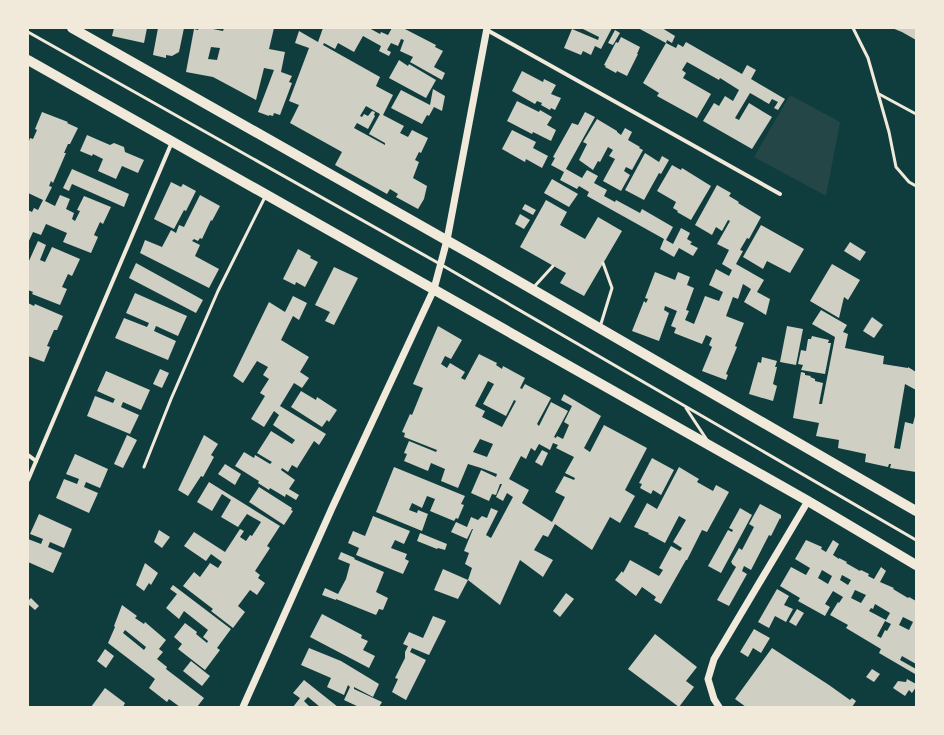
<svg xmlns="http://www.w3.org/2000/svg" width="944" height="735" font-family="Ubuntu,sans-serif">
  <rect width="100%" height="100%" fill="#0f3d3e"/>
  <path fill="#244646" d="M 790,95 L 840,122 L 826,196 L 754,157 Z"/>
  <g fill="#cfcfc3" fill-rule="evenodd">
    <path d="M 114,28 L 147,28 L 144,43 L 112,36 Z"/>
    <path d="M 158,28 L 184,28 L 179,52 L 172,56 L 166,55 L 166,58 L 153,55 Z"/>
    <path d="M 199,28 L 208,28 L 223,31 L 224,28 L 274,28 L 269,49 L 285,52 L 281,72 L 292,76 L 289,82 L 292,83 L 280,115 L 274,113 L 273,116 L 269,115 L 269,116 L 258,112 L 274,70 L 264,68 L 256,100 L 213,77 L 186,72 L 194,29 L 198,30 ZM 211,47 L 220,48 L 217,60 L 208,59 Z"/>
    <path d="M 323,28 L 369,28 L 380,34 L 381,32 L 388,35 L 392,28 L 403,28 L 436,45 L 435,47 L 443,51 L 434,67 L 445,73 L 442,80 L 410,62 L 413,57 L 400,51 L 404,40 L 401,39 L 398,46 L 391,43 L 387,50 L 391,52 L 389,56 L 379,51 L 381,46 L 363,36 L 354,52 L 338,43 L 335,49 L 324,43 L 323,45 L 380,77 L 376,86 L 393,95 L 383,115 L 404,126 L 400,133 L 408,137 L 412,130 L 428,138 L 421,153 L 419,152 L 415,160 L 419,162 L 413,178 L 427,186 L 424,199 L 418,209 L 396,197 L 398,194 L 390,189 L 387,194 L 335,165 L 342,152 L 290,123 L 299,105 L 289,101 L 309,48 L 295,43 L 299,31 L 318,42 ZM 366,106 L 380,114 L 369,134 L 385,143 L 385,145 L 354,128 L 357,123 L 368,129 L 375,116 L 374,115 L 375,112 L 372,111 L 368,116 L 364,114 L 362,117 L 360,116 Z"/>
    <path d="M 581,28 L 612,28 L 601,49 L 595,46 L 591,55 L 583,51 L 581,55 L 564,48 L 572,29 L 598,40 L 599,37 Z"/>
    <path d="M 638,28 L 662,28 L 675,36 L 672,43 L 667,40 L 666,43 Z"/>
    <path d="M 892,28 L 916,28 L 916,40 L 902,32 Z"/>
    <path d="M 615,30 L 620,33 L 613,45 L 608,43 Z"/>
    <path d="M 621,37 L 640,47 L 637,54 L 638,54 L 627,76 L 617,71 L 616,73 L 605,67 L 606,66 L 604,65 L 616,42 L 618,43 Z"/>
    <path d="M 686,42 L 742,74 L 747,65 L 756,70 L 751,79 L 785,99 L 778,110 L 774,108 L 778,102 L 772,99 L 769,104 L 750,93 L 735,118 L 739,120 L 749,103 L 772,117 L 752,149 L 703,121 L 714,103 L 719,106 L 725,96 L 733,101 L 739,90 L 720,78 L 719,80 L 687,62 L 682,70 L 686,73 L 683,78 L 711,94 L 697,118 L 657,96 L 659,93 L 643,83 L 666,43 L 676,48 L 678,44 L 683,47 Z"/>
    <path d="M 399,60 L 408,66 L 409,64 L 436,80 L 426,98 L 389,78 Z"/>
    <path d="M 522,71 L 543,82 L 544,79 L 556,85 L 551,94 L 561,98 L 555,110 L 551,108 L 550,110 L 541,105 L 542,103 L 537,101 L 535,104 L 512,91 Z"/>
    <path d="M 433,89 L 445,96 L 442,111 L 434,107 L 429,116 L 427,115 L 422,124 L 391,108 L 401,90 L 430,105 Z"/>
    <path d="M 517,101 L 539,112 L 540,110 L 552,117 L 547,125 L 556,130 L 551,141 L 533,132 L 532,134 L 507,121 Z"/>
    <path d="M 42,112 L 68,122 L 67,123 L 78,128 L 70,144 L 68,144 L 64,153 L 66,153 L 53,183 L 51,181 L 49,186 L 52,187 L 45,201 L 55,206 L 60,195 L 70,199 L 66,209 L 74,213 L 72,219 L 75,221 L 80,211 L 77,210 L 84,196 L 111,207 L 103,224 L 100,222 L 94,235 L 98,237 L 91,253 L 63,242 L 67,233 L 46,224 L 41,235 L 33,232 L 28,243 L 28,210 L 32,212 L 34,208 L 38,210 L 43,200 L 28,193 L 28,144 L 30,138 L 33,139 L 37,130 L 35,129 Z"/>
    <path d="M 585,112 L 595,117 L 566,169 L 582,178 L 587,170 L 598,176 L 594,183 L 607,190 L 604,196 L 615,202 L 616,200 L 640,213 L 642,209 L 673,227 L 666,240 L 673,244 L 681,228 L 690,233 L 687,239 L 692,242 L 690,244 L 698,248 L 693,256 L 679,248 L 674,257 L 660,249 L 664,239 L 587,196 L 589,192 L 579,186 L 577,189 L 560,180 L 564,172 L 551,165 L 555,158 L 553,157 L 572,123 L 578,125 Z"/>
    <path d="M 597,119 L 617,131 L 617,132 L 621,135 L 625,128 L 632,132 L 628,140 L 640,147 L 639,148 L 643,150 L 632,170 L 626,167 L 624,171 L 630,175 L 621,191 L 603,181 L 615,159 L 609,156 L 613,150 L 608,147 L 600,162 L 598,161 L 593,170 L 579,160 L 587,144 L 583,142 Z"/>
    <path d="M 512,130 L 536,142 L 533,148 L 548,156 L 542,168 L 526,159 L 525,162 L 502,149 Z"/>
    <path d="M 87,135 L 110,145 L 114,143 L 124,147 L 125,152 L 144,160 L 138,173 L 122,166 L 116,179 L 98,171 L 103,159 L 93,154 L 92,156 L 80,151 Z"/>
    <path d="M 645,153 L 659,162 L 662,156 L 669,160 L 661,174 L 659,173 L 644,200 L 625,190 Z"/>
    <path d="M 672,165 L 681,170 L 682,168 L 711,186 L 691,220 L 677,212 L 678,211 L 673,208 L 676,202 L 657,191 Z"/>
    <path d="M 72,169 L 129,194 L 124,207 L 72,184 L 69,191 L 63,188 Z"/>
    <path d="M 552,179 L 578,194 L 569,207 L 544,193 Z"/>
    <path d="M 171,182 L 181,187 L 183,184 L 196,191 L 186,211 L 184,210 L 174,229 L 154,219 Z"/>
    <path d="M 717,185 L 731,193 L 729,196 L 739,202 L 738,203 L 761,217 L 749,239 L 747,238 L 740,250 L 743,251 L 736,264 L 764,280 L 757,292 L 770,299 L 766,315 L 744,302 L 751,289 L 743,284 L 738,299 L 733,297 L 726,316 L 744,323 L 735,346 L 737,347 L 726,374 L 728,375 L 726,380 L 702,371 L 712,347 L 709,345 L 712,338 L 706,335 L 702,344 L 674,333 L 676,328 L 671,326 L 677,311 L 665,306 L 664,310 L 669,313 L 659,341 L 632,331 L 644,301 L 646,303 L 648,299 L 645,298 L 655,272 L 675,280 L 678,272 L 690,277 L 687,285 L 694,288 L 686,310 L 689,311 L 685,320 L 694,324 L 705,296 L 719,301 L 723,292 L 709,285 L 716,269 L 729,276 L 732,270 L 722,264 L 729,250 L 717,244 L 730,221 L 728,220 L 722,231 L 716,227 L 712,235 L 695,225 Z"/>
    <path d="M 200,195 L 220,206 L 212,221 L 211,220 L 202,239 L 200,238 L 198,241 L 194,239 L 192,241 L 200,245 L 195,256 L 219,269 L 209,288 L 140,253 L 145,240 L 162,247 L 171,230 L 176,233 L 179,225 L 184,227 Z"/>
    <path d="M 546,200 L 567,212 L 560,225 L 585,239 L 598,217 L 622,231 L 584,296 L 560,283 L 566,273 L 520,247 Z"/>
    <path d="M 525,204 L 536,210 L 533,215 L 522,209 Z"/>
    <path d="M 520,214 L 530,220 L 524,229 L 515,224 Z"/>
    <path d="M 761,225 L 804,249 L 790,273 L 767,261 L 763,269 L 743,257 Z"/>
    <path d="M 38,241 L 46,245 L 40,260 L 45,262 L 52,247 L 80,259 L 72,276 L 68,274 L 62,287 L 67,289 L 60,305 L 32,294 L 33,292 L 28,290 L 28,263 Z"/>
    <path d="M 850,242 L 866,252 L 860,261 L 844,251 Z"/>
    <path d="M 298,249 L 311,256 L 310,258 L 318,262 L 305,287 L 296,282 L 295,285 L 283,279 Z"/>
    <path d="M 136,263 L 203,300 L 196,313 L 129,278 Z"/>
    <path d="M 832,264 L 860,280 L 848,300 L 844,297 L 839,318 L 810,301 Z"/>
    <path d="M 334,267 L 358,278 L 334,325 L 325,321 L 330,312 L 315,305 Z"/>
    <path d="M 135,293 L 187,316 L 178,336 L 156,326 L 154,331 L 176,341 L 168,360 L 115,338 L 124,318 L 147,327 L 149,323 L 126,313 Z"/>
    <path d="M 293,296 L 307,303 L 299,320 L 293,316 L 281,340 L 309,357 L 300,372 L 309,378 L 302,388 L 294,383 L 280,406 L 326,434 L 319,445 L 314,441 L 297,468 L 292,465 L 288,472 L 282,468 L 281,470 L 295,480 L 289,489 L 299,495 L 296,500 L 286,494 L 285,497 L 270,488 L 269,490 L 258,483 L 259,481 L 235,466 L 244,452 L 254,458 L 255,455 L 270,464 L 272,462 L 257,453 L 271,431 L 292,444 L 295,440 L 273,425 L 279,415 L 274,411 L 264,427 L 251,419 L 265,396 L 260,393 L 269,379 L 263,375 L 268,367 L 257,361 L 243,383 L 233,376 L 269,302 L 285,312 Z"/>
    <path d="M 28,303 L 34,306 L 35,304 L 63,316 L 57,330 L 54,330 L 47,346 L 50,347 L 44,362 L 28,356 Z"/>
    <path d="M 821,310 L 847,325 L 843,332 L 848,334 L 845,348 L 884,356 L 883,364 L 908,368 L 908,367 L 916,372 L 916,390 L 905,384 L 894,448 L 900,449 L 905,422 L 913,424 L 916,412 L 916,472 L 890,468 L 891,464 L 889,464 L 888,467 L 865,462 L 866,454 L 838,448 L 839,440 L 816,436 L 819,423 L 793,418 L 801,372 L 805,373 L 805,375 L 811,376 L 810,377 L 815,379 L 815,381 L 823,383 L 819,404 L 822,404 L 835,337 L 812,324 Z"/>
    <path d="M 872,317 L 883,325 L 874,338 L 863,331 Z"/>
    <path d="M 438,326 L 462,340 L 451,359 L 445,356 L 441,364 L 447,368 L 450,363 L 465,372 L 461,378 L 465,380 L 479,354 L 497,363 L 496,365 L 502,369 L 503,366 L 525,378 L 520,388 L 522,389 L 525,384 L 551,398 L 537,424 L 539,426 L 551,402 L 568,411 L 554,437 L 556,438 L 557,436 L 563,439 L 569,425 L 564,422 L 572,406 L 561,400 L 564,394 L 601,416 L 584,448 L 590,452 L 604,425 L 647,448 L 625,490 L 635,496 L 620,523 L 610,517 L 592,550 L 555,524 L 548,537 L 543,535 L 534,550 L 553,560 L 543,577 L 520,560 L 500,605 L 468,580 L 472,568 L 465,564 L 469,553 L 464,551 L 473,529 L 472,529 L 467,539 L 451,532 L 456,522 L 467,527 L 471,517 L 478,520 L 482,516 L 487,518 L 491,508 L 498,511 L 486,535 L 491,538 L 513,497 L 507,493 L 503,501 L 496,497 L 502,484 L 500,484 L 496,495 L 492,494 L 489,501 L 471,493 L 481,470 L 496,477 L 497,474 L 481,468 L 468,464 L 458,488 L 441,481 L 445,469 L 431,463 L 428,471 L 404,461 L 407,454 L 404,453 L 409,441 L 436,452 L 437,450 L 404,437 L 405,433 L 402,432 L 410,414 L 412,415 L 423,388 L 413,384 ZM 488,381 L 494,384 L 483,404 L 506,416 L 514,400 L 516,401 L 502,427 L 482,417 L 485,411 L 475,406 ZM 480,439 L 493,444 L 487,457 L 473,452 ZM 553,443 L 558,445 L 556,448 L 574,457 L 565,473 L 575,478 L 574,480 L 564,476 L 555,492 L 565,497 L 552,522 L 522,503 L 529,490 L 509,479 L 521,456 L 526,459 L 531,448 L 535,451 L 539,444 L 550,450 Z"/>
    <path d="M 787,326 L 803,329 L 796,365 L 780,362 Z"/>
    <path d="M 812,336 L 829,340 L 828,343 L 831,343 L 825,374 L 801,370 L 803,365 L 798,364 L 801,350 L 806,351 L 808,339 L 811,339 Z"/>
    <path d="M 762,357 L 777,361 L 775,367 L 777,367 L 773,384 L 777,386 L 773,401 L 749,394 L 758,362 L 761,363 Z"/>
    <path d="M 160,369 L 169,373 L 162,388 L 153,384 Z"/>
    <path d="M 106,371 L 150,390 L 141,410 L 123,402 L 121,407 L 139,415 L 130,434 L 87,416 L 95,396 L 113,403 L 115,399 L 97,391 Z"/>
    <path d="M 301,391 L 316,400 L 317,397 L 337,410 L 329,422 L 327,420 L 322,427 L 291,407 Z"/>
    <path d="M 127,435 L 137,440 L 123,468 L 114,464 Z"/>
    <path d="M 204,435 L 218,444 L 211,455 L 214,457 L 203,477 L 201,476 L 188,496 L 178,490 Z"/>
    <path d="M 542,450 L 548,453 L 542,466 L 535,462 Z"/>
    <path d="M 75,454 L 108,469 L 100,488 L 86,482 L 84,487 L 98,493 L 89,513 L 56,498 L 64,479 L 77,484 L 79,479 L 66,474 Z"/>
    <path d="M 652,458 L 674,470 L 661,495 L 653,490 L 651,494 L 640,488 L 642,484 L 639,483 Z"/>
    <path d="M 225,464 L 241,474 L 235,485 L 218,474 Z"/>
    <path d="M 394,467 L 465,496 L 461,504 L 464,505 L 458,519 L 456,518 L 454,521 L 430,511 L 435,499 L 427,496 L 422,508 L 412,503 L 409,510 L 417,513 L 418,510 L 428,514 L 422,531 L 376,512 Z"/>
    <path d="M 679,467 L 699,479 L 697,482 L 713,491 L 716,485 L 729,492 L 707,532 L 702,530 L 687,560 L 686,560 L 661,604 L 654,600 L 656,597 L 642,587 L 636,596 L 615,580 L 622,571 L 623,573 L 630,560 L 659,576 L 663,570 L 659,568 L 671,546 L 680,551 L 682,548 L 673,542 L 686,520 L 679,516 L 665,543 L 648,534 L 649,533 L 634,527 L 647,503 L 657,509 Z"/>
    <path d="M 209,482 L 280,526 L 267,546 L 270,548 L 255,571 L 260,575 L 258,578 L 265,583 L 257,595 L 250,590 L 238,606 L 245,612 L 233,628 L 211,611 L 213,609 L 183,586 L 194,572 L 200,577 L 210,563 L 218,568 L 222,562 L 211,554 L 206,561 L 184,546 L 194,532 L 225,552 L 240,529 L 244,531 L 240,537 L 246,541 L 250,535 L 252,536 L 261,522 L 247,514 L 238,527 L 221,517 L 231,500 L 222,494 L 212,511 L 197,502 Z"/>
    <path d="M 259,487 L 292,508 L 291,510 L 293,511 L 284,525 L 249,502 Z"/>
    <path d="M 760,504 L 781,515 L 781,519 L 780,518 L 771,536 L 769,535 L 751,570 L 744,566 L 742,571 L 747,574 L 729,606 L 717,600 L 736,567 L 732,564 L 732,563 L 731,562 L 739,548 L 742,550 L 754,527 L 749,524 Z"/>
    <path d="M 740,508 L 752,515 L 721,573 L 708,566 L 728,530 L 732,532 L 733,530 L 729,528 Z"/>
    <path d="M 39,514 L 72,529 L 64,548 L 50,542 L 48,547 L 62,553 L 53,573 L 28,562 L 28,539 L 41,544 L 43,539 L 30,534 Z"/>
    <path d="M 373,516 L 410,531 L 404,544 L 395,540 L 391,548 L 407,554 L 405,559 L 409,561 L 403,574 L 356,555 L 359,548 L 348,543 L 353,531 L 365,536 Z"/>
    <path d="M 159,530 L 170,537 L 162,548 L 154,542 Z"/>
    <path d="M 420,533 L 447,544 L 445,550 L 438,548 L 437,549 L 417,541 Z"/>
    <path d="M 806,540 L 822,547 L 821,549 L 826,552 L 833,540 L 839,544 L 833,555 L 839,559 L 839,558 L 847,562 L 846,563 L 860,571 L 861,570 L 869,574 L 868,576 L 874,579 L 881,567 L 886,571 L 880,582 L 894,588 L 893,589 L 908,598 L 909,597 L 916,601 L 916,664 L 902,656 L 900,660 L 916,669 L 915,674 L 879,653 L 881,649 L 846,628 L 848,625 L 830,615 L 838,602 L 839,603 L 843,597 L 833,591 L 825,604 L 830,607 L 825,616 L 798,601 L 800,598 L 780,586 L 791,567 L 806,575 L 810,568 L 795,559 ZM 822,570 L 832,576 L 828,584 L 818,578 ZM 842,575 L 851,580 L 848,585 L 840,580 ZM 855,590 L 866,595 L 861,603 L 851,598 ZM 875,604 L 890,613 L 886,620 L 869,611 L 871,608 L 873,609 ZM 903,617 L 913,622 L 909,630 L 899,625 ZM 885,621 L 891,624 L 887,631 L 885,630 L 881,638 L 877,636 Z"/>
    <path d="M 341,552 L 355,558 L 354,559 L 384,572 L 376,592 L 388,598 L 383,610 L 379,609 L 376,615 L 336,599 L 336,600 L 322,595 L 325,588 L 338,594 L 346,579 L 350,564 L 338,559 Z"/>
    <path d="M 145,563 L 158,573 L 151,585 L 149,583 L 144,591 L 136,585 Z"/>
    <path d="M 443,569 L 468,580 L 458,599 L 434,590 Z"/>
    <path d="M 173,585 L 231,629 L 217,648 L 220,650 L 205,670 L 178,649 L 182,644 L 174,637 L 185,623 L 197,632 L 196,634 L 207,643 L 208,641 L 203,637 L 208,630 L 184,611 L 179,619 L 166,608 L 177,594 L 170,589 Z"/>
    <path d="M 777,589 L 789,596 L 784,605 L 793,609 L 786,622 L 775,616 L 769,628 L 758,622 Z"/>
    <path d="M 566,593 L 574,599 L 560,617 L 553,611 Z"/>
    <path d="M 31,598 L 39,606 L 35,610 L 28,604 L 28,601 Z"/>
    <path d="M 122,605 L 137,616 L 135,618 L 144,624 L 145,622 L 166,640 L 159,649 L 163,652 L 157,659 L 167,667 L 166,669 L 204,698 L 197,707 L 180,707 L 169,699 L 167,702 L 149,688 L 155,679 L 108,643 L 115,627 L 114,626 ZM 125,630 L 146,647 L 144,650 L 123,633 Z"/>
    <path d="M 797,609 L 804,613 L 796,626 L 789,622 Z"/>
    <path d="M 322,614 L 362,635 L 361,638 L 368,641 L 363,650 L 375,656 L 369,668 L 310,637 Z"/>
    <path d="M 433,616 L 446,621 L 429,655 L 412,648 L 410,652 L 426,660 L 406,700 L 392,692 L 398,679 L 395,678 L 405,658 L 405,652 L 408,646 L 403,644 L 409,632 L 423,638 Z"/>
    <path d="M 754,629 L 770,638 L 761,653 L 753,648 L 748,657 L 740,652 Z"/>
    <path d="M 655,634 L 697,667 L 686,681 L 694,687 L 679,707 L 628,669 Z"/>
    <path d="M 309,648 L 341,661 L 379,684 L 373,697 L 354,687 L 354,689 L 382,702 L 379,707 L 359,707 L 344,700 L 350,687 L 348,685 L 344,695 L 327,687 L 331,678 L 301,665 Z"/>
    <path d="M 772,648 L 829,685 L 850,700 L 852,698 L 856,701 L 852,707 L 746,707 L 735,699 Z"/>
    <path d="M 105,649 L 114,656 L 106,668 L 97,661 Z"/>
    <path d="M 191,661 L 210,676 L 202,686 L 183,671 Z"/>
    <path d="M 872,669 L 880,674 L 874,682 L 866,677 Z"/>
    <path d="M 907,679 L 916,684 L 916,687 L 912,693 L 909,690 L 905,696 L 893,688 L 898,681 L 906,682 Z"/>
    <path d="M 304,680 L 338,707 L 320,707 L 308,697 L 304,701 L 310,707 L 293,707 L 300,698 L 293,693 Z"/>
    <path d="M 105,688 L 125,703 L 123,707 L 91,707 Z"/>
  </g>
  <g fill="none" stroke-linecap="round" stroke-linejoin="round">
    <g stroke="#f1e9da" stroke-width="3">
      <path d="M 853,28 L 868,58 L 889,132 L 896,167 L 909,182 L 916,186"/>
      <path d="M 28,32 L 440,264 L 916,540"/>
      <path d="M 879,94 L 916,114"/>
      <path d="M 533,288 L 553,266"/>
      <path d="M 600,327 L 612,288 L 603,263"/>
      <path d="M 686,408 L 707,440"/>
      <path d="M 144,467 L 171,399 L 218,291 L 265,197"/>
    </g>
    <g stroke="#f1e9da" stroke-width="4">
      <path d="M 487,30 L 780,194"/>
      <path d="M 28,455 L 36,461"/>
      <path d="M 28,480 L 172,142"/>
    </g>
    <g stroke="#f1e9da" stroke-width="7">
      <path d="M 243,707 L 332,508 L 434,289 L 447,240 L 487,28"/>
      <path d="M 719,707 L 714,699 L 708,679 L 714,659 L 808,501"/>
    </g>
    <g stroke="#f1e9da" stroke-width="10">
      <path d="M 72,28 L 478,258 L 916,511"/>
      <path d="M 28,60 L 808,501 L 916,565"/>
    </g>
  </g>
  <rect width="944" height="735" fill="none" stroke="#f1e9da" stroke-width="58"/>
</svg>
